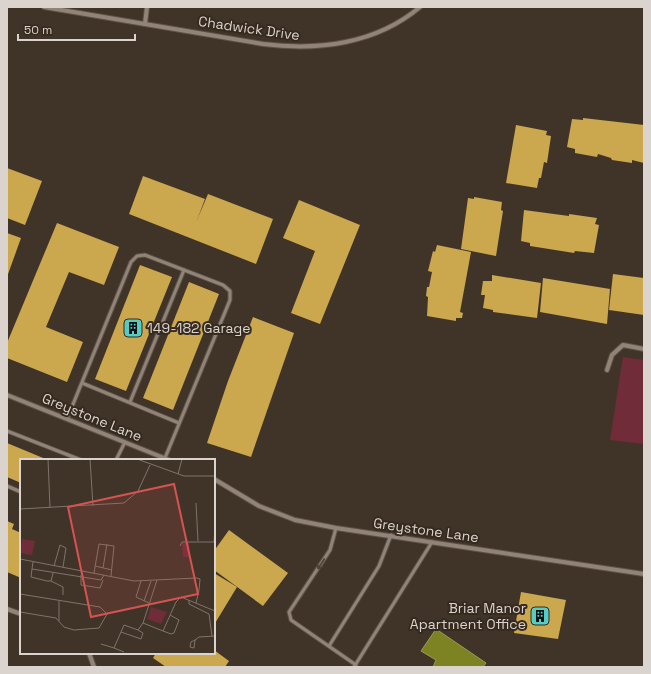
<svg xmlns="http://www.w3.org/2000/svg" width="651" height="674" font-family="'Space Grotesk',sans-serif">
  <rect width="100%" height="100%" fill="#403429"/>
  <path fill="#712c39" d="M 623,357 L 644,360 L 644,444 L 610,440 Z"/>
  <path fill="#7d8323" stroke="#999b56" d="M 436,629 L 486,663 L 483,667 L 433,667 L 436,660 L 421,651 Z"/>
  <g fill="#cba74d">
    <path d="M 583,118 L 644,125 L 644,163 L 632,160 L 632,163 L 612,160 L 611,158 L 598,154 L 597,157 L 575,153 L 575,149 L 567,147 L 572,119 L 583,120 Z"/>
    <path d="M 516,125 L 547,131 L 546,135 L 551,136 L 547,163 L 544,162 L 541,178 L 539,178 L 537,188 L 506,183 Z"/>
    <path d="M 7,168 L 42,181 L 25,225 L 7,218 Z"/>
    <path d="M 143,176 L 205,199 L 197,220 L 208,194 L 273,219 L 256,264 L 129,214 Z"/>
    <path d="M 474,197 L 502,202 L 501,210 L 503,211 L 496,256 L 461,249 L 468,198 L 474,199 Z"/>
    <path d="M 299,200 L 360,225 L 320,324 L 291,313 L 315,251 L 283,238 Z"/>
    <path d="M 524,210 L 569,216 L 569,214 L 597,218 L 595,224 L 599,225 L 594,253 L 575,251 L 574,253 L 530,246 L 530,243 L 521,241 Z"/>
    <path d="M 57,223 L 119,247 L 104,285 L 69,272 L 46,327 L 83,342 L 67,382 L 7,358 L 7,343 Z"/>
    <path d="M 7,233 L 21,238 L 7,277 Z"/>
    <path d="M 437,245 L 471,252 L 460,312 L 463,313 L 462,318 L 456,318 L 456,321 L 427,316 L 428,297 L 426,296 L 427,287 L 429,287 L 432,272 L 428,271 L 433,251 L 435,252 Z"/>
    <path d="M 140,265 L 172,277 L 126,391 L 95,379 Z"/>
    <path d="M 613,274 L 644,278 L 644,315 L 609,310 Z"/>
    <path d="M 492,275 L 541,283 L 537,318 L 493,312 L 493,310 L 483,308 L 485,295 L 481,295 L 483,281 L 492,281 Z"/>
    <path d="M 543,278 L 610,289 L 607,324 L 540,312 Z"/>
    <path d="M 189,282 L 219,294 L 173,410 L 143,398 Z"/>
    <path d="M 253,317 L 294,333 L 251,457 L 207,443 L 228,381 Z"/>
    <path d="M 7,443 L 48,460 L 21,460 L 21,483 L 7,477 Z"/>
    <path d="M 7,521 L 14,524 L 12,529 L 21,533 L 21,578 L 7,572 Z"/>
    <path d="M 229,530 L 288,573 L 263,606 L 214,570 L 214,551 Z"/>
    <path d="M 214,573 L 237,587 L 214,625 Z"/>
    <path d="M 521,592 L 566,600 L 558,639 L 514,633 Z"/>
    <path d="M 214,650 L 229,661 L 225,667 L 166,667 L 153,658 L 156,653 L 214,653 Z"/>
  </g>
  <g fill="none" stroke-linecap="round" stroke-linejoin="round">
    <g stroke="#5d5249" stroke-width="5">
      <g id="service">
        <path d="M 82,383 L 179,423"/>
        <path d="M 130,402 L 184,270"/>
        <path d="M 67,419 L 131,262 L 137,256 L 145,255 L 223,285 L 230,291 L 230,300 L 165,458"/>
        <path d="M 7,431 L 81,460"/>
        <path d="M 116,460 L 125,442"/>
        <path d="M 7,486 L 21,492"/>
        <path d="M 336,528 L 330,550 L 289,612 L 291,620 L 356,665"/>
        <path d="M 329,646 L 379,566 L 391,535"/>
        <path d="M 354,667 L 432,542"/>
      </g>
    </g>
    <g stroke="#5d5249" stroke-width="6">
      <g id="minor">
        <path d="M 44,7 L 263,44 C 318,51 376,44 420,7"/>
        <path d="M 145,24 L 147,7"/>
        <path d="M 607,370 L 612,355 L 623,345 L 644,349"/>
        <path d="M 7,395 L 169,460"/>
        <path d="M 214,479 L 259,506 L 295,520 L 336,528 L 644,574"/>
        <path d="M 7,609 L 21,614"/>
        <path d="M 89,653 L 94,667"/>
      </g>
    </g>
    <use href="#service" stroke="#928377" stroke-width="3"/>
    <use href="#minor" stroke="#928377" stroke-width="4"/>
  </g>
  <defs><path id="oneway-shaft" d="M-6 0H5M1.5-3L5.5 0L1.5 3" fill="none" stroke-width="1.6" stroke-linecap="round" stroke-linejoin="round"/></defs>
  <use stroke="#4d4035" href="#oneway-shaft" transform="translate(321 564) rotate(123)"/>
  <defs>
    <g id="building-square" transform="scale(1)"><rect x="-9" y="-9" width="18" height="18" rx="4" fill="#54cdc6" stroke="#362a1f"/><path d="M-4-6H4V6H1V3H-1V6H-4ZM-2.5-4.3h1.7v1.8h-1.7ZM.8-4.3h1.7v1.8H.8ZM-2.5-1h1.7V.8h-1.7ZM.8-1h1.7V.8H.8Z" fill="#111"/></g>
  </defs>
  <g fill-rule="evenodd">
    <use href="#building-square" x="133" y="328"/>
    <use href="#building-square" x="540" y="616"/>
  </g>
  <g text-anchor="middle" dominant-baseline="central" stroke-width="4" stroke-linejoin="round" paint-order="stroke">
    <g font-size="14" fill="#dbd3cd" stroke="#362a1f">
      <text transform="translate(249 28) rotate(8)">Chadwick Drive</text>
      <text transform="translate(92 417) rotate(22)">Greystone Lane</text>
      <text transform="translate(426 530) rotate(8)">Greystone Lane</text>
    </g>
    <g font-size="14" fill="#dbd3cd" stroke="#362a1f" text-anchor="start">
      <text x="147" y="328">149-182 Garage</text>
      <text x="526" y="608" text-anchor="end">Briar Manor<tspan x="526" dy="16">Apartment Office</tspan></text>
    </g>
  </g>
  <g transform="translate(20 459)">
    <rect width="195" height="195" fill="#403429"/>
    <path d="M 2,80 L 15,82 L 12,96 L 0,94 ZM 162,84 L 169,84 L 170,98 L 163,98 ZM 131,148 L 147,153 L 141,165 L 127,160 Z" fill="#712c39"/>
    <path fill="none" stroke="#7e746b" stroke-width="1" d="M 28,0 L 30,49M 70,0 L 73,47M 117,0 L 164,17 L 195,17M 158,15 L 162,0M 176,44 L 178,82M 0,50 L 104,44 L 118,32 L 130,6M 194,83 L 195,68M 160,87 L 162,83 L 195,83M 0,100 L 114,122 L 177,119 L 180,120 L 179,131 L 176,144M 13,103 L 12,110 L 81,121 L 84,116M 34,107 L 40,86 L 46,89 L 43,108M 75,107 L 92,111M 83,109 L 87,85M 12,110 L 11,118 L 27,122 L 31,122 L 33,114M 74,114 L 79,85 L 94,87 L 91,117M 61,116 L 61,126 L 80,129 L 83,121M 137,121 L 123,164 L 143,172 L 156,143 L 161,138 L 195,152M 31,122 L 43,128 L 43,136M 121,122 L 116,138 L 129,144M 0,135 L 80,148 L 87,155 L 79,169 L 54,171 L 44,168 L 36,159 L 0,153M 169,141 L 169,145 L 189,155 L 192,177M 124,142 L 131,122M 39,162 L 39,142M 118,171 L 104,166 L 101,173 L 121,180 L 123,174 L 118,171 L 123,164M 143,172 L 151,175 L 154,174 L 159,161 L 150,156M 101,173 L 94,189 L 104,193M 175,181 L 171,183 L 170,188 L 174,189 L 175,181 L 179,178 L 195,177M 81,185 L 94,189"/>
    <path fill="#d75351" fill-opacity="0.15" stroke="#d75351" stroke-width="2" d="M 154,25 L 178,135 L 71,158 L 48,48 Z"/>
    <rect width="195" height="195" fill="none" stroke="#dbd3cd" stroke-width="2"/>
  </g>
  <rect width="651" height="674" fill="none" stroke="#dbd3cd" stroke-width="16"/>
  <path d="M18 34v6h117v-6" fill="none" stroke="#dbd3cd" stroke-width="2"/>
  <text x="24" y="34" font-size="12" fill="#dbd3cd" stroke="#362a1f" stroke-width="3" paint-order="stroke">50 m</text>
</svg>
